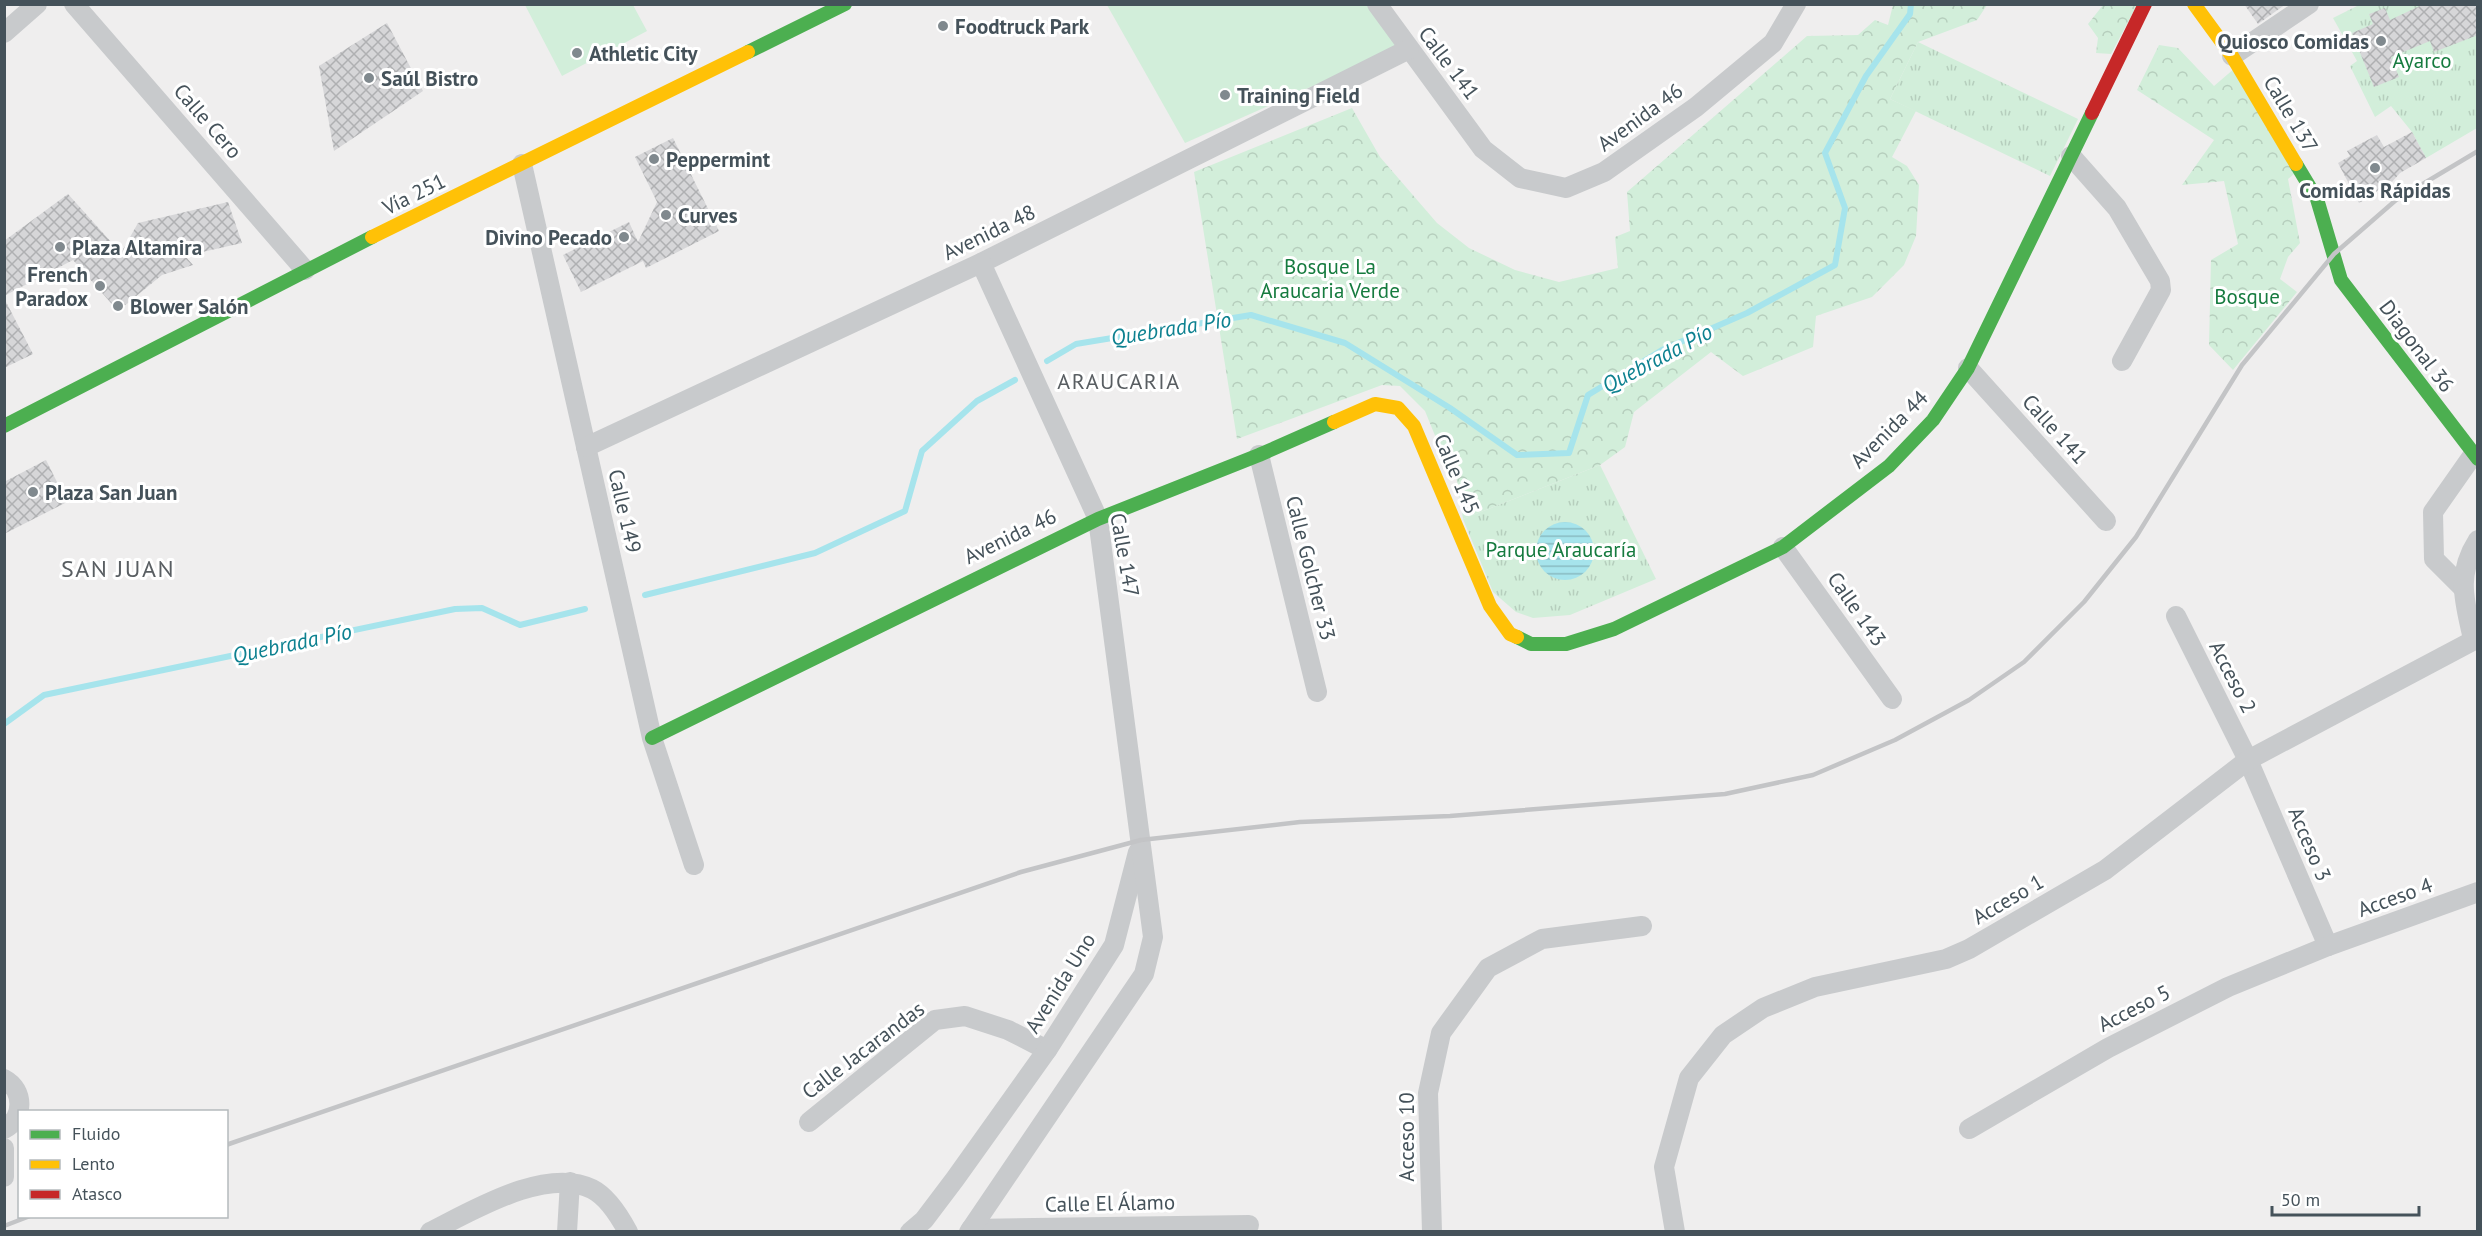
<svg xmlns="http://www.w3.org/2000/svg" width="2482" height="1236" font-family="'PT Sans',sans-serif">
  <defs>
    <pattern id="forest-crowns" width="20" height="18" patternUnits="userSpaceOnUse" patternTransform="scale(1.5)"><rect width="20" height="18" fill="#d2eeda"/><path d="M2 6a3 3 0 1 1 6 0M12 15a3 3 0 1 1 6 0" fill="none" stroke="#b6cebd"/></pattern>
    <pattern id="park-tufts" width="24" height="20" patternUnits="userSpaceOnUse" patternTransform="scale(1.5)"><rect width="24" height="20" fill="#d2eeda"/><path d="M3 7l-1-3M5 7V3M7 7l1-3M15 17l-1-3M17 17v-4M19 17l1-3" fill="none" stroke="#b6cebd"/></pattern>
    <pattern id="water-rules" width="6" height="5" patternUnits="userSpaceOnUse" patternTransform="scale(1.5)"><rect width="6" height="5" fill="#a6e4ec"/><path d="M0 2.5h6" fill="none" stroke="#89bbc2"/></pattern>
    <pattern id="building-cross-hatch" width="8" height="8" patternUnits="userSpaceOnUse" patternTransform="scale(1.5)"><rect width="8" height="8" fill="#d6d6d8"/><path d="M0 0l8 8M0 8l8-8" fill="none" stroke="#afb0b2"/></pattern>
  </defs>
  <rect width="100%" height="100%" fill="#efeeee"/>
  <g fill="url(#forest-crowns)">
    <path d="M 1893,5 L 1987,5 L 1977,20 L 1918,42 L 1890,99 L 1916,111 L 1892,157 L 1907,166 L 1919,185 L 1916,236 L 1904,265 L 1872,297 L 1816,316 L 1813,347 L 1743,376 L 1711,352 L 1634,412 L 1625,447 L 1600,465 L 1463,519 L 1456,475 L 1438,443 L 1425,411 L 1400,386 L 1382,385 L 1237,439 L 1194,172 L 1352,108 L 1380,157 L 1437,223 L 1469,248 L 1515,270 L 1559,282 L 1618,268 L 1615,237 L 1630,231 L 1627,192 L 1807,36 L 1858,35 L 1875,20 L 1888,25 Z"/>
    <path d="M 2103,5 L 2137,5 L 2111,54 L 2096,53 L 2098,38 L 2088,24 Z"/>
    <path d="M 2159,45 L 2178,48 L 2214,86 L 2235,68 L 2299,170 L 2288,179 L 2300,243 L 2288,257 L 2280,279 L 2297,292 L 2233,370 L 2209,345 L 2211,260 L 2238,244 L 2224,181 L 2182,185 L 2214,140 L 2137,90 Z"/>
  </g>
  <g fill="url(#park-tufts)">
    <path d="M 2359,5 L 2477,5 L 2477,128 L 2426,158 L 2412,132 L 2391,106 L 2375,117 L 2350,66 L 2357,61 L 2333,18 Z"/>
    <path d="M 1918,42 L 2078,119 L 2050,176 L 1890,99 Z"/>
    <path d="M 1600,465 L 1656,579 L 1570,615 L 1533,618 L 1516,612 L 1493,592 L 1463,519 Z"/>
  </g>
  <g fill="#d2eeda">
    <path d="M 525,5 L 633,5 L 647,31 L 562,76 Z"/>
    <path d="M 1107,5 L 1370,5 L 1398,48 L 1185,143 Z"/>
  </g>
  <circle fill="url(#water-rules)" cx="1565" cy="551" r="29"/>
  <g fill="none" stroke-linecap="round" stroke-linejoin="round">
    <g stroke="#a6e4ec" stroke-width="6">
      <path d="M 1047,361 L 1076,344 L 1251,315 L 1345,343 L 1450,408 L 1517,455 L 1569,453 L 1588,395 L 1662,350 L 1747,313 L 1835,265 L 1845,208 L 1825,153 L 1866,76 L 1910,14 L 1911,4"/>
      <path d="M 645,595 L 815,553 L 905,511 L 922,451 L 977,401 L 1015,380"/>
      <path d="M 4,724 L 44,695 L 455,609 L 482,608 L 520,625 L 585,609"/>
    </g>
  </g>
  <g fill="url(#building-cross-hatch)">
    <path d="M 2244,4 L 2286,4 L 2258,24 Z"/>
    <path d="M 2424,4 L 2478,4 L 2478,35 L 2434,52 L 2430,41 L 2391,57 L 2399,77 L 2374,87 L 2352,33 L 2373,24 L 2369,14 L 2385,8 L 2390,20 Z"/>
    <path d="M 387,23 L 423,91 L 334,151 L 319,66 Z"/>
    <path d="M 2412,132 L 2426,158 L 2400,173 L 2392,182 L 2386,182 L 2373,195 L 2359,203 L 2338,163 L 2350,156 L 2347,151 L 2377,135 L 2384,147 Z"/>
    <path d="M 673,138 L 719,231 L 646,268 L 643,261 L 581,292 L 563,255 L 629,222 L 638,242 L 657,202 L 635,157 Z"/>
    <path d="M 68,194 L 121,253 L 138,223 L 228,202 L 242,243 L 185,256 L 193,265 L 162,275 L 118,311 L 73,260 L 4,296 L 4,241 Z"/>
    <path d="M 4,298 L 33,354 L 4,368 Z"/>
    <path d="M 46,460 L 67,502 L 4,534 L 4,482 Z"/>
  </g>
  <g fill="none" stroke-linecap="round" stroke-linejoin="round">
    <g stroke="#c8cacc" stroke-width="20">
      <path d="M 74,4 L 305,270"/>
      <path d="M 1377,4 L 1483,149 L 1520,178 L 1566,188 L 1604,172 L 1696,107 L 1773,43 L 1796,4"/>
      <path d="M 4,33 L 37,4"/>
      <path d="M 2232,56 L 2309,4"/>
      <path d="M 2071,156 L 2117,208 L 2160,281 L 2161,290 L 2122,361"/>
      <path d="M 522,164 L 652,738 L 694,865"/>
      <path d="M 1968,368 L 2106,521"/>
      <path d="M 586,447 L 981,263 L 1409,49"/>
      <path d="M 1259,455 L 1317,692"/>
      <path d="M 1783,547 L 1892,699"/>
      <path d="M 2462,587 L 2434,559 L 2433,512 L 2473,455"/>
      <path d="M 2176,616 L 2248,760 L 2328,946"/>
      <path d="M 2473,639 C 2465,602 2455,576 2478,540"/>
      <path d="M 4,1079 C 25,1090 24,1119 4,1129"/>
      <path d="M 809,1122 L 935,1020 L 965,1016 L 1008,1030 L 1047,1050"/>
      <path d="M 1969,1129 L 2108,1048 L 2228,987 L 2328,946 L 2478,892"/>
      <path d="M 4,1148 L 4,1177"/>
      <path d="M 971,1229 L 1249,1225"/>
      <path d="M 430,1232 C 472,1211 546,1166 592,1189 C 608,1197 620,1217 628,1232"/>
      <path d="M 567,1232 L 570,1182"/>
      <path d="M 910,1232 L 924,1220 L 955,1179 L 1047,1050 L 1114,945 L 1138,852"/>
      <path d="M 969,1232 L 1144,974 L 1153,937 L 1098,519 L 981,263"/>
      <path d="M 1432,1232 L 1428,1093 L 1441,1033 L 1488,968 L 1542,939 L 1642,926"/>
      <path d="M 1675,1232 L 1664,1167 L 1689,1078 L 1723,1035 L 1763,1008 L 1815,987 L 1946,959 L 1969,949 L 2105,870 L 2248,760 L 2478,638"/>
    </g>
    <g stroke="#4caf50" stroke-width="14">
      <path d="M 748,52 L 845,4"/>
      <path d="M 2296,164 L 2317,199 L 2341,280 L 2478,459"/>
      <path d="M 4,426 L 372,237"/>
      <path d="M 1517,637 L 1531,644 L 1566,644 L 1614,629 L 1783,547 L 1889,466 L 1933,420 L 1968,368 L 2092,113"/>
      <path d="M 652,738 L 1098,519 L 1259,455 L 1334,422"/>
    </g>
    <g stroke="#ffc107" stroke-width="14">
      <path d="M 2194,4 L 2232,56 L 2296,164"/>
      <path d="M 372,237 L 748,52"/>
      <path d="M 1334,422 L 1375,404 L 1398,408 L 1414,426 L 1490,606 L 1510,634 L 1517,637"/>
    </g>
    <path stroke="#c62828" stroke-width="14" d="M 2092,113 L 2145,4"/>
    <g stroke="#c3c4c6" stroke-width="4.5">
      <path d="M 226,1145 L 1021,872 L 1141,840 L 1300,822 L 1450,816 L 1725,794 L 1813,775 L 1895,740 L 1969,700 L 2024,662 L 2084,602 L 2136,537 L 2242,365 L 2334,254 L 2396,200 L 2478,151"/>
      <path d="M 4,1226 L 30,1216"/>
    </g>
  </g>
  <g fill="#80898e" stroke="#fff" stroke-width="2">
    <circle cx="943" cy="26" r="6"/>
    <circle cx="2381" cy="41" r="6"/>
    <circle cx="577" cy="53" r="6"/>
    <circle cx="369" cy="78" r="6"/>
    <circle cx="1225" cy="95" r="6"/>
    <circle cx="654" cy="159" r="6"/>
    <circle cx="2375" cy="168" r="6"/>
    <circle cx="666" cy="215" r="6"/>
    <circle cx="624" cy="237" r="6"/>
    <circle cx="60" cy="247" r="6"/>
    <circle cx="100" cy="286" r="6"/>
    <circle cx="118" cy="306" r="6"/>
    <circle cx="33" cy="492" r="6"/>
  </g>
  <g text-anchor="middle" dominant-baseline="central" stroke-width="6" stroke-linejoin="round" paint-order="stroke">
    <g font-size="21" font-weight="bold" fill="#45525a" stroke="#fff" text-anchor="start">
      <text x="955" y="26">Foodtruck Park</text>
      <text x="2369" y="41" text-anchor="end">Quiosco Comidas</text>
      <text x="589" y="53">Athletic City</text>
      <text x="381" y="78">Saúl Bistro</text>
      <text x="1237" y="95">Training Field</text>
      <text x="666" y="159">Peppermint</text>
      <text x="2375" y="190" text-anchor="middle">Comidas Rápidas</text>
      <text x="678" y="215">Curves</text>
      <text x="612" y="237" text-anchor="end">Divino Pecado</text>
      <text x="72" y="247">Plaza Altamira</text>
      <text x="88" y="274" text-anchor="end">French<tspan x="88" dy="24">Paradox</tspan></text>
      <text x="130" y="306">Blower Salón</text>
      <text x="45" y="492">Plaza San Juan</text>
    </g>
    <g font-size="21" fill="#167b3f" stroke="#fff">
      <text x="2422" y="60">Ayarco</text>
      <text x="1330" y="266">Bosque La<tspan x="1330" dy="24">Araucaria Verde</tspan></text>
      <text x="2247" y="296">Bosque</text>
      <text x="1561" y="549">Parque Araucaría</text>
    </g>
    <g font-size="21" fill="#45525a" stroke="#fff">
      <text transform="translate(1449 63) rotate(53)">Calle 141</text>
      <text transform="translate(2291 114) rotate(59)">Calle 137</text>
      <text transform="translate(1640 117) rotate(-36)">Avenida 46</text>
      <text transform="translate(208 121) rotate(49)">Calle Cero</text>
      <text transform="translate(414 194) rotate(-26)">Vía 251</text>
      <text transform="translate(989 232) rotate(-26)">Avenida 48</text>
      <text transform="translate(2417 346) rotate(53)">Diagonal 36</text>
      <text transform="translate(1889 429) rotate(-45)">Avenida 44</text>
      <text transform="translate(2055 429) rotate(48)">Calle 141</text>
      <text transform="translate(1457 474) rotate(67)">Calle 145</text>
      <text transform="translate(625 511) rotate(77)">Calle 149</text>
      <text transform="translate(1010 536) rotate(-26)">Avenida 46</text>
      <text transform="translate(1125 555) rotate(80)">Calle 147</text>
      <text transform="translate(1311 568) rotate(76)">Calle Golcher 33</text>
      <text transform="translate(1857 609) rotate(55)">Calle 143</text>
      <text transform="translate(2233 677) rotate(63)">Acceso 2</text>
      <text transform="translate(2310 844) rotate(67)">Acceso 3</text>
      <text transform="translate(2395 897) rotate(-20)">Acceso 4</text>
      <text transform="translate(2008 899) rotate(-30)">Acceso 1</text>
      <text transform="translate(1060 983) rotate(-58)">Avenida Uno</text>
      <text transform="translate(2134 1008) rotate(-27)">Acceso 5</text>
      <text transform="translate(863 1050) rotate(-37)">Calle Jacarandas</text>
      <text transform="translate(1406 1137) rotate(-90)">Acceso 10</text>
      <text transform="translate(1110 1203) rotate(-1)">Calle El Álamo</text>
    </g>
    <g font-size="22" font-style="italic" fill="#0d8190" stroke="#fff">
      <text transform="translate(1171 328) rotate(-9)">Quebrada Pío</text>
      <text transform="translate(1657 358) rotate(-28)">Quebrada Pío</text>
      <text transform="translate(292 643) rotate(-12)">Quebrada Pío</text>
    </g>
    <g font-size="22" letter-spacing="1.5" fill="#595e62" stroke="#fff">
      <text x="1119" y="381">ARAUCARIA</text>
    </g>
    <g font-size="24" letter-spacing="1.5" fill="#595e62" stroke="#fff">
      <text x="118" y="568">SAN JUAN</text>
    </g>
  </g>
  <rect width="2482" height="1236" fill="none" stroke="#45525a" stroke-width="12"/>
  <rect x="18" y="1110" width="210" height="108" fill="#ffffff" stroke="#b5babd" stroke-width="1.5"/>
  <rect x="30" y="1130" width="30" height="9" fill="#4caf50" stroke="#b5babd" stroke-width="1.5"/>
  <text x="72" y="1140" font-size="18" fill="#45525a">Fluido</text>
  <rect x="30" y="1160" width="30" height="9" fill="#ffc107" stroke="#b5babd" stroke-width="1.5"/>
  <text x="72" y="1170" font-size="18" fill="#45525a">Lento</text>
  <rect x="30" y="1190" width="30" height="9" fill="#c62828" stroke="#b5babd" stroke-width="1.5"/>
  <text x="72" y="1200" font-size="18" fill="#45525a">Atasco</text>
  <path d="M2272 1206v9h147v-9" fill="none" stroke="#45525a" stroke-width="3"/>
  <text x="2281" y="1206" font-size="18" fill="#45525a" stroke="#ffffff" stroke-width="4.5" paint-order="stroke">50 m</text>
</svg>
